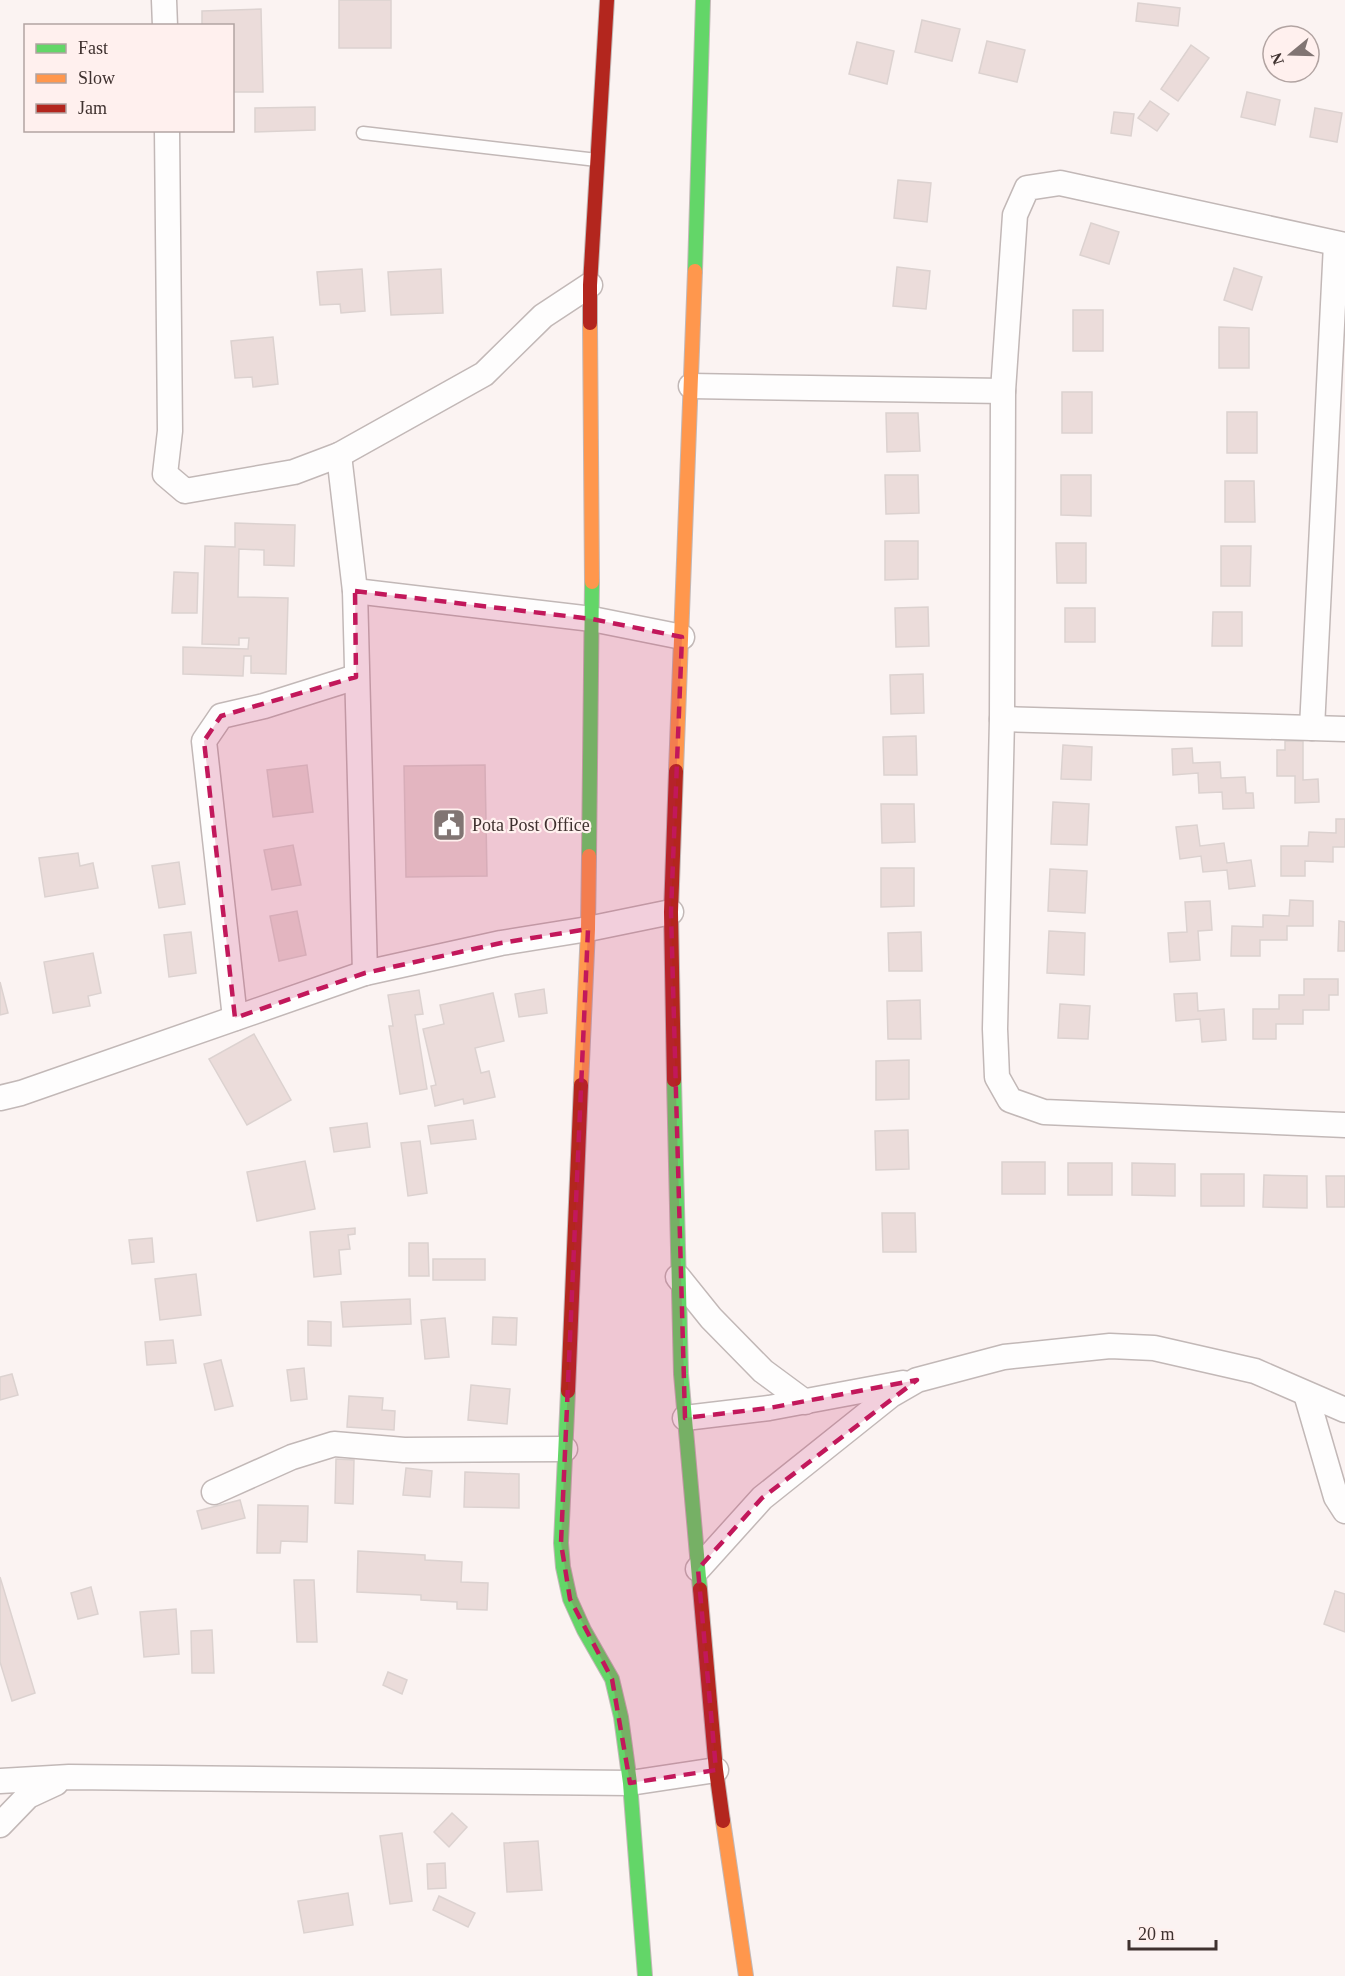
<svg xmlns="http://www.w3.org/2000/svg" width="1345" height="1976" font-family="Georgia,serif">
  <rect width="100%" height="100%" fill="#fbf3f2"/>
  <g fill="#ebdcda" stroke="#dcd2d0" stroke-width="1.5">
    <rect x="339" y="0" width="52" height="48"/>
    <path d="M 1138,3 L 1180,8 L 1178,26 L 1136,21 Z"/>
    <path d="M 261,9 L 263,92 L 232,92 L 232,26 L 202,26 L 202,11 Z"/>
    <path d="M 922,20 L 960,29 L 952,61 L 915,52 Z"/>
    <path d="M 987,41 L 1025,50 L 1017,82 L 979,73 Z"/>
    <path d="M 857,42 L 894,51 L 887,84 L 849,74 Z"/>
    <path d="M 1191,45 L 1209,58 L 1178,101 L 1161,89 Z"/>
    <path d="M 1247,92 L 1280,100 L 1275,125 L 1241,117 Z"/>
    <path d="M 1150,101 L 1169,114 L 1157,131 L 1138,118 Z"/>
    <path d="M 315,107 L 315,130 L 255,132 L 255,108 Z"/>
    <path d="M 1315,108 L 1342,113 L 1337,142 L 1310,137 Z"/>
    <path d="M 1114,112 L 1134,114 L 1131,136 L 1111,133 Z"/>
    <path d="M 898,180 L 931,183 L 927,222 L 894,218 Z"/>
    <path d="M 1091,223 L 1119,232 L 1109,264 L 1080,255 Z"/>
    <path d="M 897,267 L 930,271 L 926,309 L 893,306 Z"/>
    <path d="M 1234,268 L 1262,277 L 1252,310 L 1224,300 Z"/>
    <path d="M 362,269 L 365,311 L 341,313 L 340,304 L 320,305 L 317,272 Z"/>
    <path d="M 441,269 L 443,313 L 391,315 L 388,272 Z"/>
    <rect x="1073" y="310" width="30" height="41"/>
    <path d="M 1219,327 L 1249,328 L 1249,368 L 1219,368 Z"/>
    <path d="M 273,337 L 278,384 L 253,387 L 252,377 L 235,378 L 231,341 Z"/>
    <rect x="1062" y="392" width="30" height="41"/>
    <rect x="1227" y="412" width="30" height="41"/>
    <path d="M 886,413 L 918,413 L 920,451 L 887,452 Z"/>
    <path d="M 885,475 L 918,475 L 919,513 L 886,514 Z"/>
    <path d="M 1061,475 L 1091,475 L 1091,516 L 1061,515 Z"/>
    <path d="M 1225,481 L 1254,481 L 1255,522 L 1225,522 Z"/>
    <path d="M 235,523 L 295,525 L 294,566 L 264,565 L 264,550 L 239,549 L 238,597 L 288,598 L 286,674 L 251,673 L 251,656 L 244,656 L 243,676 L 183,674 L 183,647 L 248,649 L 249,638 L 239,638 L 239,645 L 202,644 L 205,546 L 235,547 Z"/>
    <path d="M 885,541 L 918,541 L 918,579 L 885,580 Z"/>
    <path d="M 1056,543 L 1086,543 L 1086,583 L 1057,583 Z"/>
    <path d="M 1221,546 L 1251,546 L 1250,586 L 1221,586 Z"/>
    <path d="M 174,572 L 198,573 L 197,613 L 172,613 Z"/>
    <path d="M 928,607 L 929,646 L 896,647 L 895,608 Z"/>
    <rect x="1065" y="608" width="30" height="34"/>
    <path d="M 1213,612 L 1242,612 L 1242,646 L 1212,646 Z"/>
    <path d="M 923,674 L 924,713 L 891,714 L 890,675 Z"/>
    <path d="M 916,736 L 917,775 L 884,775 L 883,737 Z"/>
    <path d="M 1285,741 L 1303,741 L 1303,780 L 1318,779 L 1319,802 L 1295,803 L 1295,776 L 1277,776 L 1277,750 L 1285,750 Z"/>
    <path d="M 1063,745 L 1092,747 L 1091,780 L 1061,779 Z"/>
    <path d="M 1192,748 L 1193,763 L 1220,762 L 1221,778 L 1245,777 L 1246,793 L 1253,793 L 1254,808 L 1223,809 L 1222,792 L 1199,793 L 1198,773 L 1173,775 L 1172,749 Z"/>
    <path d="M 307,765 L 313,812 L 273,817 L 267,770 Z"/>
    <path d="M 485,765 L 487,876 L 406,877 L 404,766 Z"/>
    <path d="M 1053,802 L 1089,804 L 1087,845 L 1051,844 Z"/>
    <path d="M 881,804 L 914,804 L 915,842 L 882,843 Z"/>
    <path d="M 1336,819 L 1345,819 L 1345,847 L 1333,847 L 1333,862 L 1305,861 L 1305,876 L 1281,876 L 1281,846 L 1308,846 L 1309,832 L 1336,833 Z"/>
    <path d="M 1197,825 L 1200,846 L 1224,843 L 1227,863 L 1251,860 L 1255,886 L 1229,889 L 1227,870 L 1203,872 L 1201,856 L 1180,859 L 1176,827 Z"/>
    <path d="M 293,845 L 301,885 L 272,890 L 264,850 Z"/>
    <path d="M 78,853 L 80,866 L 93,863 L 98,888 L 45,897 L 39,858 Z"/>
    <path d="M 179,862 L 185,904 L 159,908 L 152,866 Z"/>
    <path d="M 881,868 L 914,868 L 914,906 L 881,907 Z"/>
    <path d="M 1050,869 L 1087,871 L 1085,913 L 1048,911 Z"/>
    <path d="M 1290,900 L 1313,901 L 1313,926 L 1287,926 L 1287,940 L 1260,940 L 1260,956 L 1231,956 L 1232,926 L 1263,927 L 1263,915 L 1289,916 Z"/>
    <path d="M 1210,901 L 1212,930 L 1198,931 L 1200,960 L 1170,962 L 1168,933 L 1187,932 L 1185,902 Z"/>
    <path d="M 297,911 L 306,955 L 279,961 L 270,916 Z"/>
    <path d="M 1339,921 L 1345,922 L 1345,951 L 1338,951 Z"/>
    <path d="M 1049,931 L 1085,933 L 1084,975 L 1047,973 Z"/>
    <path d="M 191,932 L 196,973 L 169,977 L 164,935 Z"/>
    <path d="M 921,932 L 922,971 L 889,971 L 888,933 Z"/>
    <path d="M 93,953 L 101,993 L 88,996 L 90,1006 L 53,1013 L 44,962 Z"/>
    <path d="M 1304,979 L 1338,979 L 1338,995 L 1329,995 L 1329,1010 L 1303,1010 L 1303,1024 L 1276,1024 L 1276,1039 L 1253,1039 L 1253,1009 L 1279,1009 L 1279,995 L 1304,995 Z"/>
    <path d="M 0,982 L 8,1013 L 0,1015 Z"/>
    <path d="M 544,989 L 547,1013 L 519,1017 L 515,994 Z"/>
    <path d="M 419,990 L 423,1014 L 415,1015 L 427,1089 L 400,1094 L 389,1026 L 393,1026 L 388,995 Z"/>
    <path d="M 493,993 L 504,1041 L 475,1048 L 481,1073 L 489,1071 L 495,1097 L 464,1104 L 463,1099 L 435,1106 L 431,1086 L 436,1085 L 423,1029 L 444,1024 L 440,1005 Z"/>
    <path d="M 1197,993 L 1198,1011 L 1224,1009 L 1226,1040 L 1202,1042 L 1200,1019 L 1176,1021 L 1174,994 Z"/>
    <path d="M 920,1000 L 921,1039 L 888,1039 L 887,1001 Z"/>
    <path d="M 1060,1004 L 1090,1006 L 1088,1039 L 1058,1038 Z"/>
    <path d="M 254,1034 L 291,1100 L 247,1125 L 209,1059 Z"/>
    <path d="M 909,1060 L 909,1099 L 876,1100 L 876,1061 Z"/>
    <path d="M 473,1120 L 476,1139 L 431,1144 L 428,1126 Z"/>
    <path d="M 367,1123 L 370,1147 L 334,1152 L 330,1128 Z"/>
    <path d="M 908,1130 L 909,1169 L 876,1170 L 875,1131 Z"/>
    <path d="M 420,1141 L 427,1193 L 408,1196 L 401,1143 Z"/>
    <path d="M 305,1161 L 315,1209 L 257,1221 L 247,1172 Z"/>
    <rect x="1002" y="1162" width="43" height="32"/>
    <rect x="1068" y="1163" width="44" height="32"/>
    <path d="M 1132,1163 L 1175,1164 L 1175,1196 L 1132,1195 Z"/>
    <rect x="1201" y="1174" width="43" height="32"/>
    <path d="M 1264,1175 L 1307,1176 L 1307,1208 L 1263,1207 Z"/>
    <path d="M 1326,1176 L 1345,1176 L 1345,1207 L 1327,1207 Z"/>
    <path d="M 882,1213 L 915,1213 L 916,1252 L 883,1252 Z"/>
    <path d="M 355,1228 L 355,1234 L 348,1235 L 350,1249 L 339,1250 L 341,1274 L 314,1277 L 310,1232 Z"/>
    <path d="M 152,1238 L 154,1262 L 132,1264 L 129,1240 Z"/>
    <path d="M 409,1243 L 428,1243 L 429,1276 L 409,1276 Z"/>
    <rect x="433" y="1259" width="52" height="21"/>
    <path d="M 196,1274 L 201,1315 L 160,1320 L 155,1279 Z"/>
    <path d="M 410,1299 L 411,1324 L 343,1327 L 341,1302 Z"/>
    <path d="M 493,1317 L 517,1318 L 516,1345 L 492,1344 Z"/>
    <path d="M 445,1318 L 449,1357 L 425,1359 L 421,1320 Z"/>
    <path d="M 308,1321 L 331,1322 L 331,1346 L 308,1345 Z"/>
    <path d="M 173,1340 L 176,1363 L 147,1365 L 145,1342 Z"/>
    <path d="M 221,1360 L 233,1406 L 215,1410 L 204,1364 Z"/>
    <path d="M 304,1368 L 307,1399 L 291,1401 L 287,1370 Z"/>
    <path d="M 12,1374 L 18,1395 L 0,1400 L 0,1377 Z"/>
    <path d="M 471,1385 L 510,1389 L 507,1424 L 468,1420 Z"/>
    <path d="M 349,1396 L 383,1398 L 382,1410 L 395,1411 L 394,1430 L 347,1427 Z"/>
    <path d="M 336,1459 L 354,1460 L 353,1504 L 335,1503 Z"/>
    <path d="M 406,1468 L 432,1471 L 430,1497 L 403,1495 Z"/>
    <path d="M 465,1472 L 519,1474 L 519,1508 L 464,1507 Z"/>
    <path d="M 240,1500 L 245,1518 L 202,1529 L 197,1511 Z"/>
    <path d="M 258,1505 L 308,1506 L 307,1542 L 281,1541 L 280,1553 L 257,1553 Z"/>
    <path d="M 358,1551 L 425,1555 L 425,1560 L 462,1562 L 461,1582 L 488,1583 L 487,1610 L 457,1609 L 457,1602 L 421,1600 L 421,1595 L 357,1592 Z"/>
    <path d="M 0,1577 L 35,1693 L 12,1701 L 0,1662 Z"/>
    <path d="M 294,1580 L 314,1580 L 317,1642 L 297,1642 Z"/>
    <path d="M 91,1587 L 98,1614 L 78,1619 L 71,1593 Z"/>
    <path d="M 1335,1591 L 1345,1594 L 1345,1632 L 1324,1624 Z"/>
    <path d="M 176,1609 L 179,1654 L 144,1657 L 140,1612 Z"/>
    <path d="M 212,1630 L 214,1673 L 192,1673 L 191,1631 Z"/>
    <path d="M 388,1672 L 407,1680 L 402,1694 L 383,1685 Z"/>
    <path d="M 452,1813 L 467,1827 L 449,1847 L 434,1832 Z"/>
    <path d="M 402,1833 L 412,1901 L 390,1904 L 380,1836 Z"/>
    <path d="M 538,1841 L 542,1890 L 507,1892 L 504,1843 Z"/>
    <path d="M 445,1863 L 446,1888 L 428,1889 L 427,1864 Z"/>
    <path d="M 348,1893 L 353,1925 L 304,1933 L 298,1901 Z"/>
    <path d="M 439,1896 L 475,1913 L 468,1927 L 433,1910 Z"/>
  </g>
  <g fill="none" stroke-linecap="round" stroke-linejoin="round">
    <g stroke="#c2b8b7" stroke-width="15">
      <path id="lane" d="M 363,133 L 597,160"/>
    </g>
    <g stroke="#c2b8b7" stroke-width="27">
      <g id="street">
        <path d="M 164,0 L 165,26"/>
        <path d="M 167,130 L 170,431 L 165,474 L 185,491 L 294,472 L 339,455 L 355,591 L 365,973"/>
        <path d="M 1345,245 L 1060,183 L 1027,188 L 1015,215 L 1003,391 L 1002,719 L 995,1029 L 997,1077 L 1010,1100 L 1044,1112 L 1345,1125"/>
        <path d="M 691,386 L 1003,391"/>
        <path d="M 339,455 L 484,374 L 543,316 L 590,285"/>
        <path d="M 355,591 L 592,619 L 682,637"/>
        <path d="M 1002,719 L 1345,729"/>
        <path d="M 1312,728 L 1336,244"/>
        <path d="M 235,1018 L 204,741 L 221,716 L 264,706 L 356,677"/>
        <path d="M 0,1098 L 21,1093 L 365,973 L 501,943 L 588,929 L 671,912"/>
        <path d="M 678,1277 L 711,1318 L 763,1371 L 805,1402"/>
        <path d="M 1306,1394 L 1336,1497 L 1345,1511"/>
        <path d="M 685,1418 L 769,1408 L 903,1383"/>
        <path d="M 214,1492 L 292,1457 L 334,1444 L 404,1450 L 565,1449"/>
        <path d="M 698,1569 L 762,1498 L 891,1395 L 917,1380 L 1004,1357 L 1110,1346 L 1154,1348 L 1255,1371 L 1345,1410"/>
        <path d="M 0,1781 L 69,1777 L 630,1783 L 716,1770"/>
        <path d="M 0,1825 L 28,1796 L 56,1783"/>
      </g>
    </g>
    <g stroke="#c2b8b7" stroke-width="16">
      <g id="fast">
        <path d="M 695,271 L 703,0"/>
        <path d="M 589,856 L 592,582"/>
        <path d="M 674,1080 L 681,1374 L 700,1589"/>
        <path d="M 568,1391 L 561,1543 L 563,1567 L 570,1599 L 584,1630 L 612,1679 L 621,1717 L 630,1783 L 645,1976"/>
      </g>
    </g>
    <g stroke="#c2b8b7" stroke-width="16">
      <g id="slow">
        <path d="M 590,323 L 592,582"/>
        <path d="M 676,771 L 695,271"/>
        <path d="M 581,1085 L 588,929 L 589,856"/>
        <path d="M 723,1821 L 746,1976"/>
      </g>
    </g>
    <g stroke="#c2b8b7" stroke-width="16">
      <g id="jam">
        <path d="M 590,323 L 590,285 L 607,0"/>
        <path d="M 674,1080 L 671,912 L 676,771"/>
        <path d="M 568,1391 L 581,1085"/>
        <path d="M 700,1589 L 716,1770 L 723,1821"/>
      </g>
    </g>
    <use href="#lane" stroke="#fefdfd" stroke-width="12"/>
    <use href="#street" stroke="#fefdfd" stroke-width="24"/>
    <use href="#fast" stroke="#63d668" stroke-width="14"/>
    <use href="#slow" stroke="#ff974d" stroke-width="14"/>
    <use href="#jam" stroke="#b3261e" stroke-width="14"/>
  </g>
  <path fill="#c2185b" fill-opacity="0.2" stroke="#c2185b" stroke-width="4.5" stroke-dasharray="12 8" stroke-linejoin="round" d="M 355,591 L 592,619 L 682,637 L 671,912 L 685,1418 L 769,1408 L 917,1380 L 762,1498 L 698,1569 L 716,1770 L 630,1783 L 612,1679 L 570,1599 L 561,1543 L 588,929 L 501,943 L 365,973 L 235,1018 L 204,741 L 221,716 L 356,677 Z"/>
  <defs>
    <g id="civic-square" transform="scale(1.725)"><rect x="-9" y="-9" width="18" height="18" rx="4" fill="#817573" stroke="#fff0ee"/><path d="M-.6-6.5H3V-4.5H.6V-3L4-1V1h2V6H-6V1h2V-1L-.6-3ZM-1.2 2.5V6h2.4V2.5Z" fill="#fff"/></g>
  </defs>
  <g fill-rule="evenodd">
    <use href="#civic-square" x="449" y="825"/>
  </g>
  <g text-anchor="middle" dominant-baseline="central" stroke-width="4.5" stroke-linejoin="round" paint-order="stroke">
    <g font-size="18" fill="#3f312f" stroke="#fff0ee" text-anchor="start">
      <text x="472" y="825">Pota Post Office</text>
    </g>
  </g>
  <rect x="24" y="24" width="210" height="108" fill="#fff0ee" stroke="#b2a4a2" stroke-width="1.5"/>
  <rect x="36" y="44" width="30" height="9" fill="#63d668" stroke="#b2a4a2" stroke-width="1.5"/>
  <text x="78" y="54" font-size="18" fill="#3f312f">Fast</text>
  <rect x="36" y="74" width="30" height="9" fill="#ff974d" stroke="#b2a4a2" stroke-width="1.5"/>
  <text x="78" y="84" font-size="18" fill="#3f312f">Slow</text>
  <rect x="36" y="104" width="30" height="9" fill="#b3261e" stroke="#b2a4a2" stroke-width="1.5"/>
  <text x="78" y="114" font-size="18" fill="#3f312f">Jam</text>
  <g transform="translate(1291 54) rotate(251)"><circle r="28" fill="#fff0ee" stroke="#b2a4a2" stroke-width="1.5"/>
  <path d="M0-4.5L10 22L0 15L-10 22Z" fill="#817573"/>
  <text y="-9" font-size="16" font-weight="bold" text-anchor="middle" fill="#3f312f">N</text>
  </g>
  <path d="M1129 1940v9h87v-9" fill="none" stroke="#3f312f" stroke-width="3"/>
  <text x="1138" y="1940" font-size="18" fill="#3f312f" stroke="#fff0ee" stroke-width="4.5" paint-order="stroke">20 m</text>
</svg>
